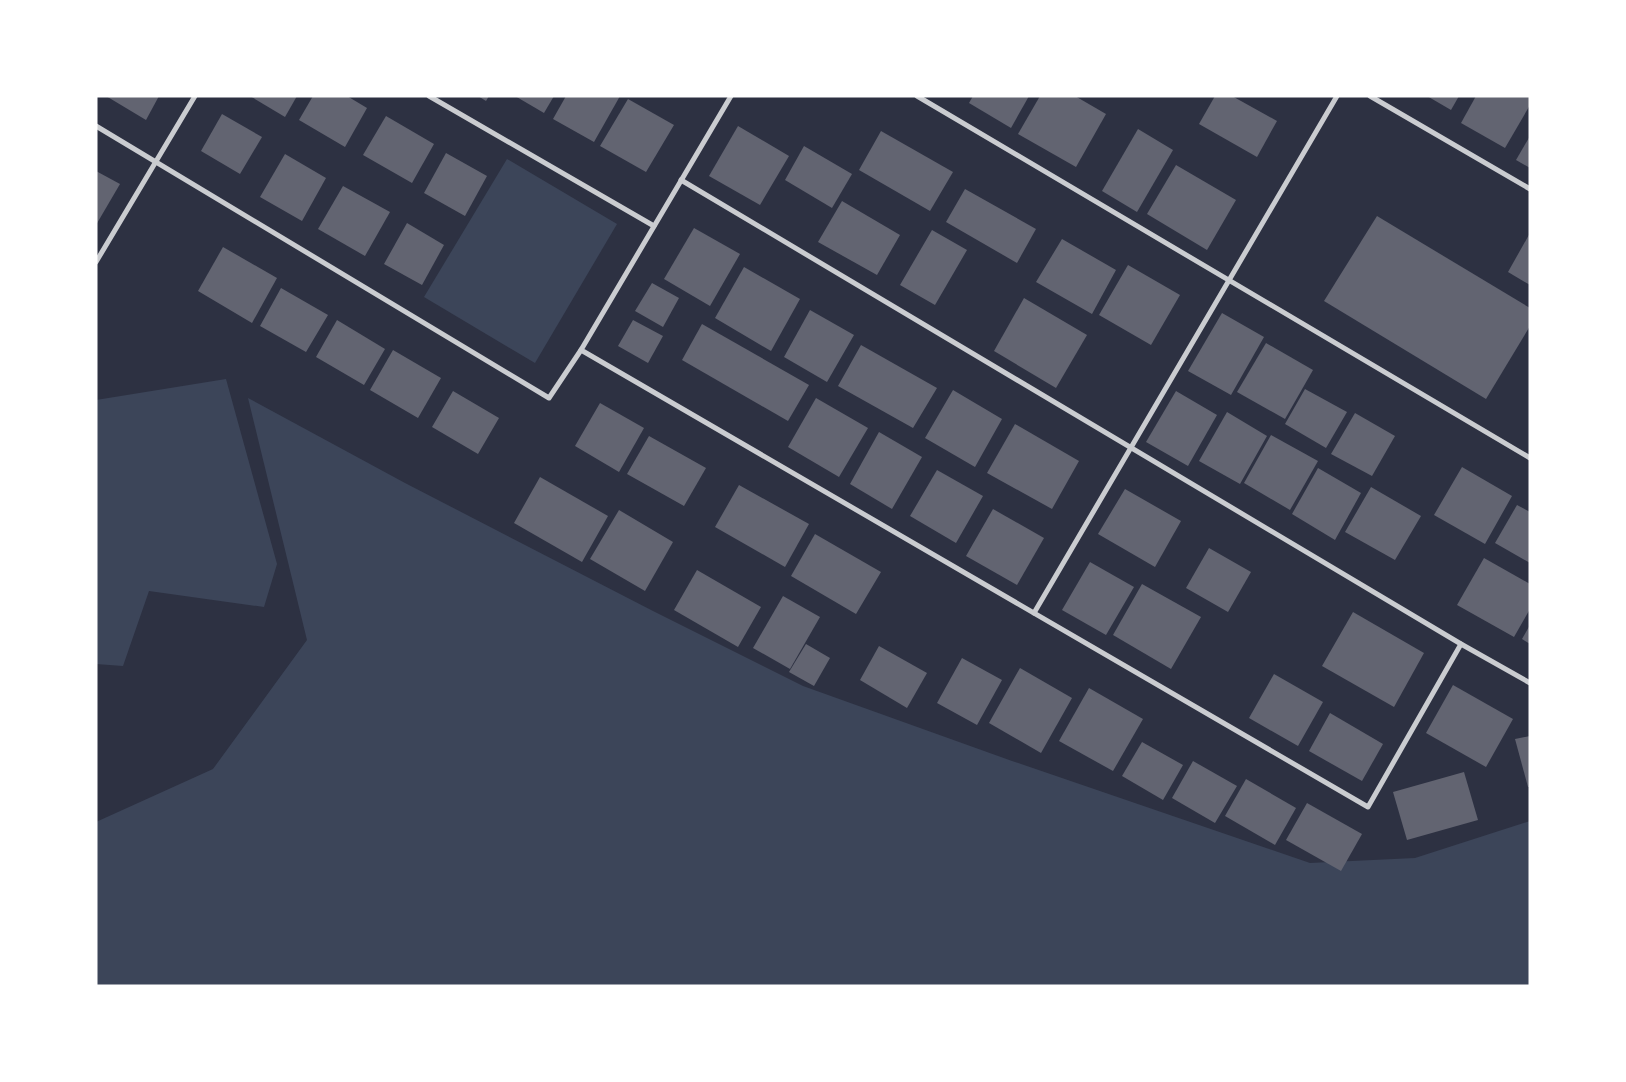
<svg xmlns="http://www.w3.org/2000/svg" width="1626" height="1082" font-family="'Golos Text',sans-serif">
  <rect width="100%" height="100%" fill="#2d3142"/>
  <g fill="#3c4559">
    <path d="M 507,159 L 617,224 L 535,363 L 424,297 Z"/>
    <path d="M 226,379 L 277,564 L 264,607 L 149,591 L 123,666 L 96,664 L 96,400 Z"/>
    <path d="M 248,398 L 405,483 L 653,611 L 803,686 L 1012,761 L 1310,863 L 1415,858 L 1530,821 L 1530,986 L 96,986 L 96,822 L 213,769 L 307,640 Z"/>
  </g>
  <g fill="#626471">
    <path d="M 106,96 L 159,96 L 146,120 Z"/>
    <path d="M 250,96 L 297,96 L 285,117 Z"/>
    <path d="M 313,96 L 347,96 L 367,108 L 345,147 L 299,120 Z"/>
    <path d="M 478,96 L 489,96 L 486,101 Z"/>
    <path d="M 515,96 L 554,96 L 544,113 Z"/>
    <path d="M 566,96 L 620,96 L 594,142 L 553,119 Z"/>
    <path d="M 973,96 L 1029,96 L 1011,128 L 969,103 Z"/>
    <path d="M 1040,96 L 1075,96 L 1106,114 L 1076,167 L 1018,134 Z"/>
    <path d="M 1215,96 L 1232,96 L 1277,121 L 1257,157 L 1199,124 Z"/>
    <path d="M 1427,96 L 1459,96 L 1451,110 Z"/>
    <path d="M 1476,96 L 1530,96 L 1530,105 L 1505,148 L 1461,123 Z"/>
    <path d="M 628,99 L 674,125 L 646,172 L 600,146 Z"/>
    <path d="M 222,114 L 262,137 L 240,174 L 201,151 Z"/>
    <path d="M 386,116 L 434,144 L 412,183 L 363,155 Z"/>
    <path d="M 738,126 L 789,156 L 760,205 L 709,176 Z"/>
    <path d="M 1138,129 L 1173,150 L 1137,212 L 1102,191 Z"/>
    <path d="M 881,131 L 953,172 L 930,211 L 859,170 Z"/>
    <path d="M 1530,136 L 1530,168 L 1516,160 Z"/>
    <path d="M 804,146 L 852,174 L 832,208 L 785,180 Z"/>
    <path d="M 446,153 L 487,176 L 465,216 L 424,193 Z"/>
    <path d="M 285,154 L 326,178 L 302,221 L 260,197 Z"/>
    <path d="M 1176,165 L 1236,200 L 1207,250 L 1147,214 Z"/>
    <path d="M 96,171 L 120,184 L 96,225 Z"/>
    <path d="M 343,186 L 390,212 L 365,256 L 318,229 Z"/>
    <path d="M 965,189 L 1036,229 L 1017,263 L 946,222 Z"/>
    <path d="M 842,201 L 900,235 L 877,275 L 818,242 Z"/>
    <path d="M 1377,216 L 1530,308 L 1530,326 L 1486,399 L 1324,301 Z"/>
    <path d="M 407,223 L 444,245 L 422,285 L 384,264 Z"/>
    <path d="M 694,228 L 740,254 L 710,306 L 664,279 Z"/>
    <path d="M 932,230 L 967,250 L 935,305 L 900,285 Z"/>
    <path d="M 1530,233 L 1530,285 L 1508,272 Z"/>
    <path d="M 1062,239 L 1116,270 L 1092,314 L 1036,282 Z"/>
    <path d="M 223,247 L 277,278 L 252,323 L 198,291 Z"/>
    <path d="M 1128,265 L 1180,295 L 1151,345 L 1099,315 Z"/>
    <path d="M 744,267 L 800,299 L 771,351 L 715,318 Z"/>
    <path d="M 652,283 L 679,298 L 663,327 L 635,311 Z"/>
    <path d="M 281,288 L 328,315 L 306,352 L 260,326 Z"/>
    <path d="M 1024,298 L 1087,335 L 1056,388 L 994,351 Z"/>
    <path d="M 810,310 L 854,335 L 827,382 L 784,357 Z"/>
    <path d="M 1222,313 L 1264,337 L 1231,395 L 1188,371 Z"/>
    <path d="M 337,320 L 385,349 L 364,385 L 316,357 Z"/>
    <path d="M 633,320 L 663,336 L 648,363 L 618,346 Z"/>
    <path d="M 702,324 L 809,385 L 788,421 L 682,360 Z"/>
    <path d="M 1266,343 L 1313,370 L 1285,419 L 1237,392 Z"/>
    <path d="M 861,345 L 937,388 L 913,428 L 838,386 Z"/>
    <path d="M 393,350 L 441,378 L 418,418 L 370,390 Z"/>
    <path d="M 1305,389 L 1347,412 L 1326,448 L 1285,424 Z"/>
    <path d="M 953,390 L 1002,419 L 975,467 L 925,438 Z"/>
    <path d="M 453,391 L 499,418 L 478,454 L 432,427 Z"/>
    <path d="M 1176,391 L 1217,415 L 1188,466 L 1146,442 Z"/>
    <path d="M 816,398 L 868,428 L 839,477 L 788,447 Z"/>
    <path d="M 600,403 L 644,428 L 619,472 L 575,446 Z"/>
    <path d="M 1227,412 L 1267,436 L 1240,484 L 1199,461 Z"/>
    <path d="M 1355,413 L 1395,436 L 1372,476 L 1331,454 Z"/>
    <path d="M 1015,424 L 1079,461 L 1052,509 L 987,473 Z"/>
    <path d="M 879,432 L 922,457 L 892,509 L 850,484 Z"/>
    <path d="M 1271,435 L 1318,461 L 1290,510 L 1244,483 Z"/>
    <path d="M 649,436 L 706,468 L 684,506 L 627,474 Z"/>
    <path d="M 1462,467 L 1512,496 L 1485,544 L 1434,515 Z"/>
    <path d="M 1318,468 L 1361,493 L 1335,540 L 1292,514 Z"/>
    <path d="M 937,470 L 983,496 L 956,543 L 910,516 Z"/>
    <path d="M 540,477 L 608,516 L 582,562 L 514,523 Z"/>
    <path d="M 739,485 L 809,524 L 785,567 L 715,527 Z"/>
    <path d="M 1371,487 L 1421,516 L 1395,560 L 1345,532 Z"/>
    <path d="M 1125,489 L 1181,521 L 1155,567 L 1098,534 Z"/>
    <path d="M 1517,505 L 1530,512 L 1530,563 L 1495,543 Z"/>
    <path d="M 993,509 L 1044,538 L 1017,585 L 966,556 Z"/>
    <path d="M 619,510 L 673,542 L 645,591 L 590,559 Z"/>
    <path d="M 815,534 L 881,572 L 856,614 L 791,576 Z"/>
    <path d="M 1209,548 L 1251,572 L 1228,612 L 1186,588 Z"/>
    <path d="M 1484,558 L 1530,584 L 1530,609 L 1514,637 L 1457,605 Z"/>
    <path d="M 1090,562 L 1134,587 L 1106,635 L 1062,610 Z"/>
    <path d="M 697,570 L 761,607 L 738,647 L 674,610 Z"/>
    <path d="M 1142,584 L 1201,617 L 1171,669 L 1113,635 Z"/>
    <path d="M 783,596 L 820,617 L 790,669 L 753,648 Z"/>
    <path d="M 1353,612 L 1424,653 L 1394,707 L 1322,666 Z"/>
    <path d="M 1530,625 L 1530,644 L 1522,639 Z"/>
    <path d="M 806,644 L 830,658 L 814,686 L 789,672 Z"/>
    <path d="M 879,646 L 927,673 L 907,708 L 860,680 Z"/>
    <path d="M 962,658 L 1002,680 L 977,725 L 937,703 Z"/>
    <path d="M 1020,668 L 1072,698 L 1041,753 L 989,723 Z"/>
    <path d="M 1274,674 L 1323,702 L 1298,746 L 1249,718 Z"/>
    <path d="M 1453,685 L 1513,719 L 1486,767 L 1426,733 Z"/>
    <path d="M 1089,688 L 1143,719 L 1113,771 L 1059,741 Z"/>
    <path d="M 1330,713 L 1383,744 L 1362,781 L 1309,751 Z"/>
    <path d="M 1530,736 L 1530,787 L 1528,787 L 1515,739 Z"/>
    <path d="M 1142,742 L 1183,765 L 1163,800 L 1122,776 Z"/>
    <path d="M 1193,761 L 1237,786 L 1215,823 L 1172,798 Z"/>
    <path d="M 1464,772 L 1478,820 L 1407,840 L 1393,792 Z"/>
    <path d="M 1246,779 L 1296,808 L 1275,845 L 1225,816 Z"/>
    <path d="M 1307,803 L 1362,834 L 1341,871 L 1286,840 Z"/>
  </g>
  <g fill="none" stroke-linecap="round" stroke-linejoin="round">
    <g stroke="#caccd0" stroke-width="5">
      <path d="M 429,96 L 654,226"/>
      <path d="M 731,96 L 581,350 L 1368,807 L 1461,644"/>
      <path d="M 917,96 L 1530,458"/>
      <path d="M 1370,96 L 1530,189"/>
      <path d="M 96,126 L 549,398 L 581,350"/>
      <path d="M 681,180 L 1461,644 L 1530,683"/>
      <path d="M 96,262 L 195,96"/>
      <path d="M 1034,613 L 1337,96"/>
    </g>
  </g>
  <rect width="1626" height="1082" fill="none" stroke="#ffffff" stroke-width="195"/>
</svg>
